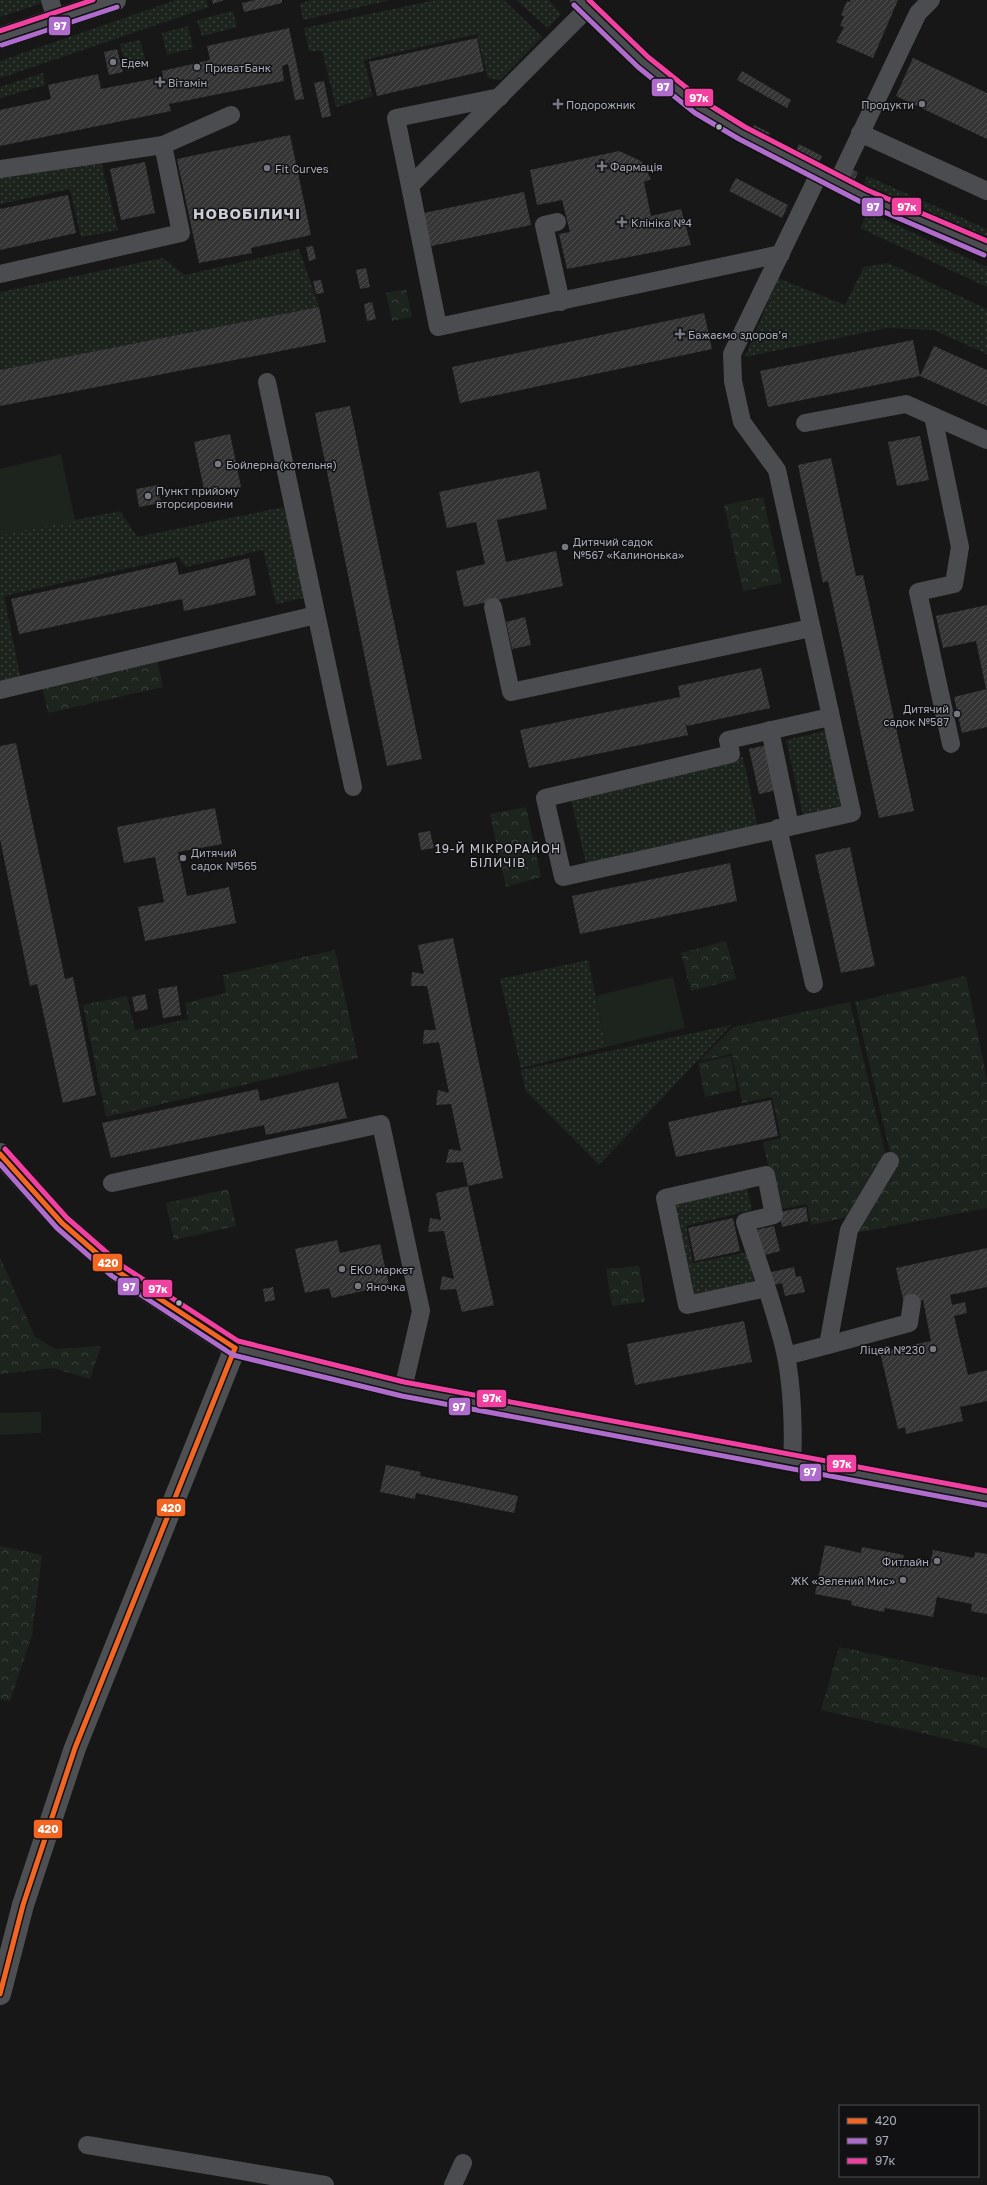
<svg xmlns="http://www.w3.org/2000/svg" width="987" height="2185" font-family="'Golos Text',sans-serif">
  <defs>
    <pattern id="grass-dots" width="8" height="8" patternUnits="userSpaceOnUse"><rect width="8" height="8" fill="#1d241e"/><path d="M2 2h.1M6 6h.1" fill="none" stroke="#3b413d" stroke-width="1.8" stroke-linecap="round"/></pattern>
    <pattern id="forest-crowns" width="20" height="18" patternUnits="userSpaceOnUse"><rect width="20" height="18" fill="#1d241e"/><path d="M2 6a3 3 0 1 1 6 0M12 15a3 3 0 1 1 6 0" fill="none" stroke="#3b413d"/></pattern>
    <pattern id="building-hatch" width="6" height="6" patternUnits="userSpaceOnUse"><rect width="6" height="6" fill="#353536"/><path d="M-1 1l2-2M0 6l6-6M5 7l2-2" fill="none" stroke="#4f5051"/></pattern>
  </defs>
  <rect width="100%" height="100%" fill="#171717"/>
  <g fill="url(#grass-dots)">
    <path d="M 0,0 L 41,0 L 42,3 L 0,17 Z"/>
    <path d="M 176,0 L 206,0 L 209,7 L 0,78 L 0,61 Z"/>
    <path d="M 311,0 L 391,0 L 303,20 L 300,4 Z"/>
    <path d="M 435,0 L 504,0 L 542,37 L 500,80 L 488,78 L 477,34 L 364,60 L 373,96 L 336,107 L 322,51 L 309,51 L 304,28 Z"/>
    <path d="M 516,0 L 549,0 L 561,14 L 548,28 Z"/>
    <path d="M 233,11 L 237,27 L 202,36 L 197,20 Z"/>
    <path d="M 188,26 L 193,48 L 167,55 L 162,33 Z"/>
    <path d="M 140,40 L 147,66 L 127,71 L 120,44 Z"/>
    <path d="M 43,73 L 45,85 L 0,98 L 0,87 Z"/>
    <path d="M 100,158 L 118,230 L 81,237 L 70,189 L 0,204 L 0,172 Z"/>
    <path d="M 867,176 L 987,229 L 987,246 L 863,187 Z"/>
    <path d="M 868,212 L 987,267 L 987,287 L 860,228 Z"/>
    <path d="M 299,249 L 319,307 L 0,370 L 0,292 L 162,258 L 185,275 Z"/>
    <path d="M 888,263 L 987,309 L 987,354 L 934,330 L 887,328 L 745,357 L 778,278 L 845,305 L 864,267 Z"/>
    <path d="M 284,507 L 304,598 L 276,604 L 263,550 L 186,567 L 178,557 L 4,596 L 21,680 L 0,685 L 0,535 L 120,511 L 137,537 Z"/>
    <path d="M 829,730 L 846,804 L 803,815 L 786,740 Z"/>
    <path d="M 743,757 L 758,828 L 587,867 L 570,796 Z"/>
    <path d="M 588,960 L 606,1047 L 521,1068 L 500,979 Z"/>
    <path d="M 731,1025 L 599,1165 L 525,1090 L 521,1070 Z"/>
    <path d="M 746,1184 L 752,1210 L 686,1226 L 693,1263 L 748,1252 L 755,1288 L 688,1302 L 667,1201 Z"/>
  </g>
  <g fill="url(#forest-crowns)">
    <path d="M 406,289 L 412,317 L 392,321 L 386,293 Z"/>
    <path d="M 763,497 L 782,583 L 743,591 L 724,505 Z"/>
    <path d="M 156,656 L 163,687 L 48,713 L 41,682 Z"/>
    <path d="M 526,807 L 541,877 L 506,887 L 490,814 Z"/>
    <path d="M 726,941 L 736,979 L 691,991 L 681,953 Z"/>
    <path d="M 335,950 L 358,1058 L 106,1117 L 83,1005 L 127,996 L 135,1030 L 188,1019 L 185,1003 L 226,993 L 223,975 Z"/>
    <path d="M 966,976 L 987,1080 L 987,1208 L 850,1234 L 892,1161 L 855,1002 Z"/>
    <path d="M 850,1002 L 887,1160 L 853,1216 L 811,1225 L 807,1204 L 777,1210 L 763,1142 L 781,1138 L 772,1097 L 742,1103 L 732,1054 L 699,1061 L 733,1027 Z"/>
    <path d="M 731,1056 L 737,1090 L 705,1097 L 698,1063 Z"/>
    <path d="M 228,1189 L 236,1226 L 174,1240 L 166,1203 Z"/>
    <path d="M 0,1257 L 35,1337 L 56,1349 L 101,1346 L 90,1379 L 53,1368 L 0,1374 Z"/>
    <path d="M 639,1266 L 645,1302 L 612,1306 L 606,1269 Z"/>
    <path d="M 0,1546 L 42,1555 L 32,1635 L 10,1701 L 0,1699 Z"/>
    <path d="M 839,1647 L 987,1678 L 987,1748 L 821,1710 Z"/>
  </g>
  <g fill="#1d241e">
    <path d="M 61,454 L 75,521 L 0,535 L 0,469 Z"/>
    <path d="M 673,977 L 685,1028 L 606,1047 L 596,996 Z"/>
    <path d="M 41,1412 L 41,1433 L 0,1435 L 0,1413 Z"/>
  </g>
  <g fill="url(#building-hatch)">
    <path d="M 212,0 L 224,0 L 213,4 Z"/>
    <path d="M 255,0 L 282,0 L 282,3 L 244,12 L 242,3 Z"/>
    <path d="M 851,0 L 898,0 L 873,58 L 836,42 L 844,27 L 840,26 L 844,16 L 841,15 L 847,1 L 850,2 Z"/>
    <path d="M 289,28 L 304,99 L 295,100 L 288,64 L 282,66 L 284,81 L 169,104 L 171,111 L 0,146 L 0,110 L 51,99 L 48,85 L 98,74 L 101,89 L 163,77 L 162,71 L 210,60 L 207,46 Z"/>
    <path d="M 477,38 L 484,71 L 377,96 L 369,62 Z"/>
    <path d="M 117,49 L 123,72 L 109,75 L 104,52 Z"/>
    <path d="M 913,58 L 987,93 L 987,139 L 896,96 Z"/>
    <path d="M 742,71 L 791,100 L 787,108 L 737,80 Z"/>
    <path d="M 324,81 L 331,116 L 322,118 L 314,83 Z"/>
    <path d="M 754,125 L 770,133 L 766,141 L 750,133 Z"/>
    <path d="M 290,135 L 311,235 L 251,248 L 252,253 L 199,263 L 177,159 Z"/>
    <path d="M 799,144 L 822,156 L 818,164 L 795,152 Z"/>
    <path d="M 619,151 L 641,161 L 651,179 L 644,182 L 651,216 L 681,209 L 691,245 L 567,269 L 559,234 L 570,232 L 562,200 L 537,205 L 530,170 Z"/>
    <path d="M 145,162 L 155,213 L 121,220 L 110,169 Z"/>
    <path d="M 848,168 L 858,172 L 853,184 L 843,180 Z"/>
    <path d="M 736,178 L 788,205 L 782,218 L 729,191 Z"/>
    <path d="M 524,192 L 531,225 L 431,246 L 424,213 Z"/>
    <path d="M 68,195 L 76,233 L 0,250 L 0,209 Z"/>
    <path d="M 313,246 L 316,259 L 309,261 L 306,247 Z"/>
    <path d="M 366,268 L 370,287 L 360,289 L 356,270 Z"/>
    <path d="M 321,280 L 324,293 L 316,294 L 313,281 Z"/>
    <path d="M 372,302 L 376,319 L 367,321 L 364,304 Z"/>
    <path d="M 319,307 L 326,342 L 0,406 L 0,370 Z"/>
    <path d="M 704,313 L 712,349 L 460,403 L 452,367 Z"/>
    <path d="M 913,340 L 920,376 L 934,346 L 987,370 L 987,406 L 920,376 L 768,407 L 760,371 Z"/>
    <path d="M 350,406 L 422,759 L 387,766 L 315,413 Z"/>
    <path d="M 230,434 L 241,487 L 205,494 L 194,442 Z"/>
    <path d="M 920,436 L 929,480 L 897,486 L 888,442 Z"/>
    <path d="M 831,458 L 856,576 L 863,575 L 914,811 L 879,818 L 828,581 L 823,583 L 798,465 Z"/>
    <path d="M 539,471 L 547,509 L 497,520 L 506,562 L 556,551 L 563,586 L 464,607 L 456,571 L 485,564 L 476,522 L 447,528 L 439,492 Z"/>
    <path d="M 158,485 L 161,503 L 139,507 L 136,489 Z"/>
    <path d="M 249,558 L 256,595 L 184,611 L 182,599 L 19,634 L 11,599 L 176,562 L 179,575 Z"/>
    <path d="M 987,605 L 987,689 L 986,689 L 976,641 L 943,648 L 936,616 Z"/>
    <path d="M 525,617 L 531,645 L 512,649 L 506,622 Z"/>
    <path d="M 761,668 L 770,708 L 687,726 L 685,722 L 688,735 L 529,768 L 520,730 L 680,697 L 678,686 Z"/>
    <path d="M 987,689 L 987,727 L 962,733 L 954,697 Z"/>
    <path d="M 16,743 L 65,979 L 73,977 L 96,1095 L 63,1103 L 37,984 L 30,986 L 0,839 L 0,746 Z"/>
    <path d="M 768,745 L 778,790 L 759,794 L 749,749 Z"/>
    <path d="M 215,808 L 222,844 L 178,852 L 187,896 L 229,887 L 236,923 L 145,941 L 138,907 L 164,902 L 155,857 L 124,863 L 117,827 Z"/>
    <path d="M 430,831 L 434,848 L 421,850 L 418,833 Z"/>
    <path d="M 850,847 L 875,966 L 841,973 L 815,855 Z"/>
    <path d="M 730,863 L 737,901 L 580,934 L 572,896 Z"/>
    <path d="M 453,938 L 503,1178 L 468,1186 L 463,1162 L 446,1163 L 449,1149 L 461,1151 L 451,1104 L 436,1105 L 438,1090 L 449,1093 L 439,1042 L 423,1044 L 424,1030 L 436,1030 L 427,986 L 411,986 L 412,972 L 424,974 L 418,945 Z"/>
    <path d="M 177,986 L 181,1015 L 163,1018 L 158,989 Z"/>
    <path d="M 145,994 L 148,1009 L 135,1012 L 132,997 Z"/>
    <path d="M 338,1082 L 347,1118 L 266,1135 L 264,1125 L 111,1158 L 102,1123 L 258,1089 L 260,1101 Z"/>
    <path d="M 771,1100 L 778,1136 L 676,1157 L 668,1122 Z"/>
    <path d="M 468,1186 L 494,1305 L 462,1312 L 456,1289 L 440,1290 L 442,1276 L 454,1279 L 444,1231 L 428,1232 L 430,1218 L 441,1220 L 436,1193 Z"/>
    <path d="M 806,1207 L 808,1221 L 782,1227 L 779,1212 Z"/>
    <path d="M 733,1218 L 740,1251 L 695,1261 L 688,1228 Z"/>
    <path d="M 774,1226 L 780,1251 L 761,1256 L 755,1230 Z"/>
    <path d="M 337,1240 L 340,1253 L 380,1244 L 389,1285 L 332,1298 L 329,1288 L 305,1293 L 295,1249 Z"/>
    <path d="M 987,1248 L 987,1287 L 950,1295 L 952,1305 L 965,1302 L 967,1313 L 954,1316 L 968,1375 L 987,1370 L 987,1401 L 960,1407 L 963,1421 L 906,1434 L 905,1427 L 898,1429 L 880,1352 L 931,1341 L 923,1300 L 904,1304 L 896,1268 Z"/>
    <path d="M 794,1267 L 796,1277 L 801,1276 L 805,1292 L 785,1296 L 782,1283 L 770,1286 L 767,1273 Z"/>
    <path d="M 273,1287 L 275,1300 L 265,1302 L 263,1289 Z"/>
    <path d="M 744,1321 L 752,1362 L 635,1385 L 627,1344 Z"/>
    <path d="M 386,1465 L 421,1472 L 420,1476 L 518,1496 L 514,1513 L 416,1493 L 415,1499 L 380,1492 Z"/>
    <path d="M 825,1545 L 861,1553 L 862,1547 L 904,1555 L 902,1561 L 930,1566 L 933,1550 L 974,1558 L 975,1552 L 987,1554 L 987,1614 L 971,1611 L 972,1604 L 937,1597 L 933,1617 L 885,1608 L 884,1612 L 851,1605 L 852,1601 L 815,1594 Z"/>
  </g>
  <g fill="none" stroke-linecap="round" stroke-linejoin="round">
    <g stroke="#4b4c50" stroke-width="18">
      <path d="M 50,0 L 56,19"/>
      <path d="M 579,0 L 643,62 L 699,107 L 742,133 L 864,196 L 987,249"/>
      <path d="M 587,9 L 410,186 L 438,327 L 781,254"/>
      <path d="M 860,133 L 987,191"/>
      <path d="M 0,169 L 163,145 L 231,115"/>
      <path d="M 819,174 L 732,354 L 733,381 L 742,422 L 777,470 L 852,813 L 563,877 L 545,798 L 731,754 L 728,740 L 830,717"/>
      <path d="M 837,183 L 918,13 L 931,0"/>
      <path d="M 410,186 L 396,118 L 500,97"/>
      <path d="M 557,222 L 544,225 L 561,302"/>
      <path d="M 0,274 L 181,233 L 163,145"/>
      <path d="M 267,382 L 353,787"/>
      <path d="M 933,416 L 960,547 L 954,584 L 918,592 L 951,744"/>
      <path d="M 805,423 L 906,404 L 987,440"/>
      <path d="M 493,607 L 511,692 L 811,628"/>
      <path d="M 0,690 L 316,615"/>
      <path d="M 770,730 L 790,826"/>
      <path d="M 778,828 L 814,984"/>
      <path d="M 112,1183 L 381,1124 L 421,1311 L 403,1389"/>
      <path d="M 766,1288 L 687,1305 L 665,1198 L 766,1175 L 774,1215 L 745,1222 C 759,1266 776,1310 786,1356 C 792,1386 794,1431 792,1462"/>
      <path d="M 828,1345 L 909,1323 L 912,1303"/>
      <path d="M 235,1348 L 403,1389 L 987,1498"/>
      <path d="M 786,1356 L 828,1345 L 849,1230 L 890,1161"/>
      <path d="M 87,2145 L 325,2185"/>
      <path d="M 453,2185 L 463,2163"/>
    </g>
    <g stroke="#4d4f52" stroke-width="22">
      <path d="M 0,38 L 115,0"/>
      <path d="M 0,1154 L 62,1223 L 117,1271 L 235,1348 L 75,1748 L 23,1905 L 0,1994"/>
    </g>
    <g stroke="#111113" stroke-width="8">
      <g id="bus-1">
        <path d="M 0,1154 L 62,1223 L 117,1271 L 235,1348"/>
        <path d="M 0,1994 L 23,1905 L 75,1748 L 235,1348"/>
      </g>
    </g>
    <g stroke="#111113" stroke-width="8">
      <g id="bus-2">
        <path d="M 574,5 L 638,67 L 695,113 L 739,139 L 861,202 L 984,255"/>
        <path d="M 2,45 L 117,7"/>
        <path d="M 0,1164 L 57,1228 L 112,1276 L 233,1355 L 402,1396 L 986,1505"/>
      </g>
    </g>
    <g stroke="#111113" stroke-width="8">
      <g id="bus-3">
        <path d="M 589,0 L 648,57 L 703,101 L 745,127 L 867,190 L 987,241"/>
        <path d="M 0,31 L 93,0"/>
        <path d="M 5,1149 L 67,1218 L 121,1265 L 238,1341 L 404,1382 L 987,1491"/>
      </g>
    </g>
    <use href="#bus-1" stroke="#f26522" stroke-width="5"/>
    <use href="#bus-2" stroke="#b06ccc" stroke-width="5"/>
    <use href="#bus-3" stroke="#f240a1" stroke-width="5"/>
  </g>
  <g fill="#757880" stroke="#111113" stroke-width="1.5">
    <circle cx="113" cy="62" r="4"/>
    <circle cx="197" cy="67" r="4"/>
    <path d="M158 76h4v4h4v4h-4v4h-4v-4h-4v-4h4z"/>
    <path d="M556 98h4v4h4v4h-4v4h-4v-4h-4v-4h4z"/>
    <circle cx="922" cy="104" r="4"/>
    <path d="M600 160h4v4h4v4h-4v4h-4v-4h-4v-4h4z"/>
    <circle cx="267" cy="168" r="4"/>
    <path d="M620 216h4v4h4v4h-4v4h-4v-4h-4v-4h4z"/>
    <path d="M678 328h4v4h4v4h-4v4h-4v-4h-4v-4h4z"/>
    <circle cx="218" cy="464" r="4"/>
    <circle cx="148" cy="496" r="4"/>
    <circle cx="565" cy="547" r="4"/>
    <circle cx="957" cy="714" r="4"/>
    <circle cx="183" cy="858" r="4"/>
    <circle cx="342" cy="1269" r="4"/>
    <circle cx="358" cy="1286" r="4"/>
    <circle cx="933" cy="1349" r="4"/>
    <circle cx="937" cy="1561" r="4"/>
    <circle cx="903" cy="1580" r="4"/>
  </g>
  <g fill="#a8adb8" stroke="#111113" stroke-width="1.5">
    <circle cx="719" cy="127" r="3.5"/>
    <circle cx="179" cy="1303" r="3.5"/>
  </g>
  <g text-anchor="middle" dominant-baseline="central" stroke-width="3" stroke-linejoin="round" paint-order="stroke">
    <g font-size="11" fill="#a8adb8" stroke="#111113" text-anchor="start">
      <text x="121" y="62">Едем</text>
      <text x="205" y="67">ПриватБанк</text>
      <text x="168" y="82">Вітамін</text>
      <text x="566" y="104">Подорожник</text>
      <text x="914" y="104" text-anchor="end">Продукти</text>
      <text x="610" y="166">Фармація</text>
      <text x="275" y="168">Fit Curves</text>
      <text x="631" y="222">Клініка №4</text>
      <text x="688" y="334">Бажаємо здоровʼя</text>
      <text x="226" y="464">Бойлерна(котельня)</text>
      <text x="156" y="490">Пункт прийому<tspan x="156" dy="13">вторсировини</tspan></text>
      <text x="573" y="541">Дитячий садок<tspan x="573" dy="13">№567 «Калинонька»</tspan></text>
      <text x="949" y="708" text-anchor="end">Дитячий<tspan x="949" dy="13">садок №587</tspan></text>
      <text x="191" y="852">Дитячий<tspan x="191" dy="13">садок №565</tspan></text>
      <text x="350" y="1269">ЕКО маркет</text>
      <text x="366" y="1286">Яночка</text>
      <text x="925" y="1349" text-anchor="end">Ліцей №230</text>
      <text x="929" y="1561" text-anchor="end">Фитлайн</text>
      <text x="895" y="1580" text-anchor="end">ЖК «Зелений Мис»</text>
    </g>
    <g font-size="12" letter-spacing="1" fill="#c9ccd4" stroke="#111113">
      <text x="498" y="848">19-Й МІКРОРАЙОН<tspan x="498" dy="14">БІЛИЧІВ</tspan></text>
    </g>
    <g font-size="15" font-weight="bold" letter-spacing="1" fill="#c9ccd4" stroke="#111113">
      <text x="247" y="213">НОВОБІЛИЧІ</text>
    </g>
  </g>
  <g stroke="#111113" stroke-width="1.5">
    <rect x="48" y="16" width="23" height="20" rx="4" fill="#b06ccc"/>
    <rect x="651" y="78" width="23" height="19" rx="4" fill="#b06ccc"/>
    <rect x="684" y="88" width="30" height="19" rx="4" fill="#f240a1"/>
    <rect x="891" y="197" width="31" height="19" rx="4" fill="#f240a1"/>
    <rect x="861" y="197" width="23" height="20" rx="4" fill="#b06ccc"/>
    <rect x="92" y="1253" width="31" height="19" rx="4" fill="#f26522"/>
    <rect x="117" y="1277" width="23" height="19" rx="4" fill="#b06ccc"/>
    <rect x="142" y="1279" width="31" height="19" rx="4" fill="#f240a1"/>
    <rect x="476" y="1389" width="31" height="19" rx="4" fill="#f240a1"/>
    <rect x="448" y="1397" width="23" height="19" rx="4" fill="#b06ccc"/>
    <rect x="826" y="1454" width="31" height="19" rx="4" fill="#f240a1"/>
    <rect x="799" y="1463" width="23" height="19" rx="4" fill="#b06ccc"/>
    <rect x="156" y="1498" width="30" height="19" rx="4" fill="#f26522"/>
    <rect x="33" y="1819" width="30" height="20" rx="4" fill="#f26522"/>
  </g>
  <g font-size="11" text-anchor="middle" font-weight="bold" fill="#fff">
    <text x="60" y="30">97</text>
    <text x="663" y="91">97</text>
    <text x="699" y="102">97к</text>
    <text x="907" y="211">97к</text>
    <text x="873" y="211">97</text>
    <text x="108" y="1267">420</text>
    <text x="129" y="1291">97</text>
    <text x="158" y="1293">97к</text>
    <text x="492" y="1402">97к</text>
    <text x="459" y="1411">97</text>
    <text x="842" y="1468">97к</text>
    <text x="810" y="1476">97</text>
    <text x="171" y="1512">420</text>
    <text x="48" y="1833">420</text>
  </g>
  <rect x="839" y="2105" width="140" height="72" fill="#111113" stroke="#4d4f55"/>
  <rect x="847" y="2118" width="20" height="6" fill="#f26522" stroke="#4d4f55"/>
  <text x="875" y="2125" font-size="12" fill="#a8adb8">420</text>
  <rect x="847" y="2138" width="20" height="6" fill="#b06ccc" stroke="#4d4f55"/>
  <text x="875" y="2145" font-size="12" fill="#a8adb8">97</text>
  <rect x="847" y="2158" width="20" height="6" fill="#f240a1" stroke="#4d4f55"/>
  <text x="875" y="2165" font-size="12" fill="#a8adb8">97к</text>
</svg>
